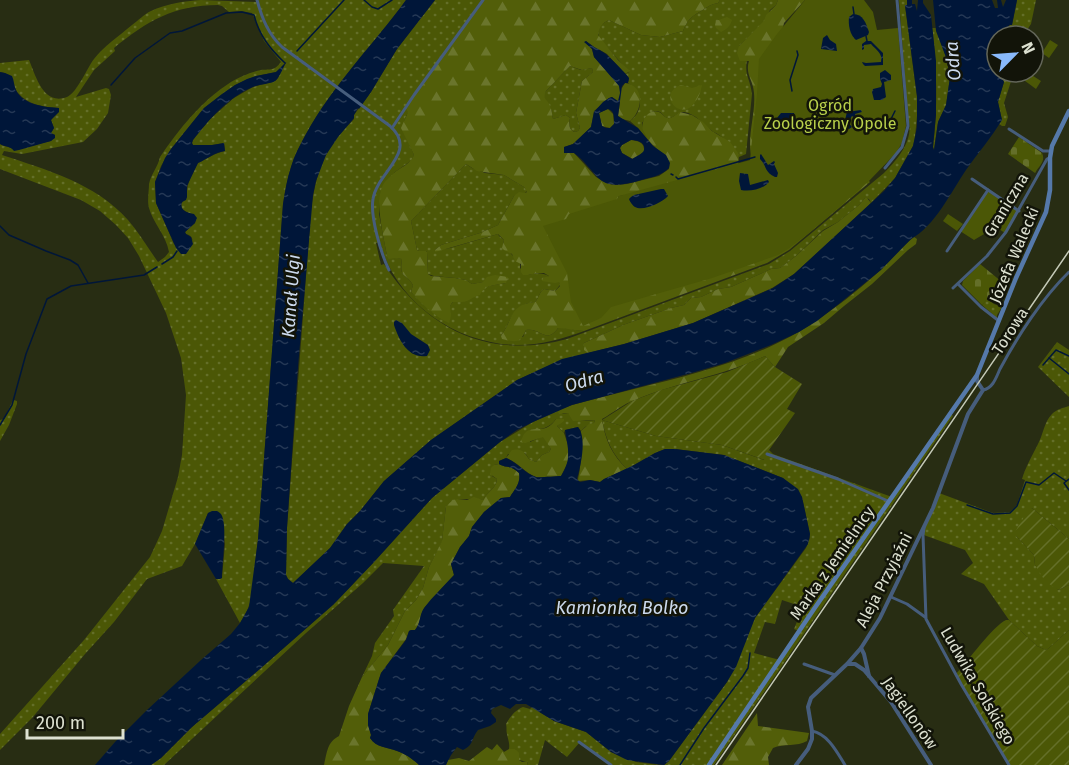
<svg xmlns="http://www.w3.org/2000/svg" width="1069" height="765" font-family="'Fira Sans',sans-serif">
  <defs>
    <pattern id="grass-dots" width="8" height="8" patternUnits="userSpaceOnUse" patternTransform="scale(1.5)"><rect width="8" height="8" fill="#4b5706"/><path d="M2 2h.1M6 6h.1" fill="none" stroke="#646f29" stroke-width="1.8" stroke-linecap="round"/></pattern>
    <pattern id="forest-firs" width="22" height="20" patternUnits="userSpaceOnUse" patternTransform="scale(1.5)"><rect width="22" height="20" fill="#525e09"/><path d="M5 1l3.5 6h-7zM16 11l3.5 6h-7z" fill="#6a752c"/></pattern>
    <pattern id="cemetery-stones" width="16" height="16" patternUnits="userSpaceOnUse" patternTransform="scale(1.5)"><rect width="16" height="16" fill="#4b5706"/><path d="M2 7V4a2 2 0 0 1 4 0v3zM10 15v-3a2 2 0 0 1 4 0v3z" fill="#646f29"/></pattern>
    <pattern id="garden-furrows" width="10" height="10" patternUnits="userSpaceOnUse" patternTransform="scale(1.5)"><rect width="10" height="10" fill="#4b5706"/><path d="M-1 1l2-2M0 10L10 0M9 11l2-2" fill="none" stroke="#646f29"/></pattern>
    <pattern id="water-ripples" width="26" height="14" patternUnits="userSpaceOnUse" patternTransform="scale(1.5)"><rect width="26" height="14" fill="#001639"/><path d="M2 4q2-2 4 0t4 0M15 11q2-2 4 0t4 0" fill="none" stroke="#253855"/></pattern>
  </defs>
  <rect width="100%" height="100%" fill="#282d13"/>
  <g fill="url(#grass-dots)" fill-rule="evenodd">
    <path d="M 201,0 L 257,2 L 257,0 L 406,0 C 373,45 333,85 306,134 C 300,145 294,156 291,167 C 287,179 285,191 283,204 L 258,539 L 251,600 L 246,613 L 240,623 L 216,579 L 222,578 L 225,544 L 223,533 L 216,511 L 208,513 L 195,544 L 182,566 L 147,579 L 114,622 L 85,654 L 32,718 L 0,750 L 0,734 L 84,640 L 150,557 L 162,531 L 178,477 L 182,455 L 186,395 L 181,358 L 166,313 L 139,256 L 128,238 L 116,225 L 100,211 L 81,200 L 0,169 L 0,144 C 5,147 10,146 14,150 L 51,141 L 55,135 L 51,133 L 54,128 L 51,120 L 59,108 C 44,107 28,105 18,93 C 11,84 15,74 0,72 L 0,63 L 29,60 C 36,76 43,106 67,97 C 77,93 87,68 94,59 C 104,46 119,36 132,25 C 138,21 144,14 151,11 C 166,4 184,1 201,0 ZM 218,5 L 222,6 L 229,12 L 241,11 L 252,13 L 264,41 L 281,62 C 274,71 271,69 261,70 C 251,72 239,77 231,82 C 201,101 179,129 160,157 C 158,167 151,174 149,184 C 149,191 147,201 149,208 C 153,223 166,235 169,252 L 165,257 L 158,262 C 148,248 139,233 128,220 C 95,183 47,170 2,155 L 4,151 L 22,154 L 83,142 L 97,129 L 108,113 L 111,95 L 109,89 L 106,88 L 76,97 L 94,70 L 115,51 L 114,48 C 147,21 174,5 218,5 ZM 287,62 L 281,70 L 278,78 L 275,81 L 253,87 L 234,98 L 209,120 L 193,140 L 192,143 L 193,145 L 212,145 L 224,143 L 225,151 C 215,153 207,159 198,163 C 192,174 186,184 187,197 C 183,202 180,203 182,209 L 190,214 L 195,223 L 185,232 L 186,234 C 198,237 190,247 186,253 L 174,244 L 156,203 L 155,182 L 161,166 L 171,149 L 204,108 L 235,85 L 256,76 L 276,72 Z"/>
    <path d="M 435,0 L 483,0 L 406,116 L 402,128 L 414,155 L 412,160 L 395,172 L 381,192 L 379,214 L 387,256 L 402,259 C 399,280 406,272 413,285 L 411,292 L 432,312 L 451,314 C 449,309 449,306 453,302 C 472,302 471,296 485,288 C 491,285 499,284 506,283 L 484,282 L 472,284 L 466,280 L 455,278 L 434,276 L 428,274 L 427,252 L 426,251 L 419,251 L 417,250 L 411,221 L 466,164 L 472,168 L 485,173 L 504,175 L 524,187 L 527,191 L 525,193 L 514,196 L 498,225 L 480,233 L 441,245 L 435,250 L 450,248 L 498,234 L 499,236 L 504,240 L 503,244 L 513,256 L 520,262 L 520,268 L 528,275 C 536,273 541,272 549,276 L 546,278 L 559,281 L 560,285 L 555,291 L 544,289 C 539,292 539,298 535,302 C 512,304 512,320 501,336 L 523,337 L 526,330 C 541,327 546,345 558,328 C 568,327 575,331 584,331 C 562,339 541,345 517,345 C 456,344 395,302 380,242 L 376,243 L 381,265 L 384,264 C 427,330 489,360 567,339 L 769,264 L 790,251 L 884,173 C 898,159 915,139 908,118 L 899,0 L 907,0 L 908,5 L 905,6 L 918,105 L 915,137 L 913,146 L 895,178 L 871,203 L 869,199 L 865,198 L 859,205 L 838,222 L 823,230 L 796,256 L 780,268 L 771,269 L 731,287 L 718,289 L 701,297 L 691,298 L 684,305 L 671,308 L 623,325 L 584,343 L 584,349 L 588,353 L 562,360 L 517,380 L 431,440 L 384,481 L 360,511 L 347,524 L 330,548 L 293,583 L 288,579 L 286,575 L 287,528 L 311,210 C 314,189 318,166 330,148 C 336,137 346,128 354,119 L 354,115 L 371,92 L 397,49 Z"/>
    <path d="M 720,0 L 778,0 L 776,5 L 770,10 L 765,21 L 739,46 L 748,56 C 743,75 750,77 752,94 L 746,154 L 739,157 L 739,154 C 732,148 726,140 719,135 C 713,131 716,134 711,130 C 702,123 696,114 684,112 C 677,111 673,120 667,118 C 664,117 662,113 660,112 C 651,108 646,118 642,123 L 643,128 L 653,146 L 638,128 L 630,121 C 644,111 643,92 628,83 C 629,80 628,76 625,74 L 629,72 L 600,39 C 595,30 600,24 609,20 L 641,35 L 660,37 L 683,31 C 689,17 692,17 704,9 C 709,6 712,4 718,3 Z"/>
    <path d="M 1017,0 L 1036,0 L 1031,24 L 1023,36 L 1007,36 L 1010,24 L 1012,25 Z"/>
    <path d="M 932,28 L 936,28 L 947,60 L 950,77 L 946,105 L 938,122 L 934,150 L 933,147 C 938,107 937,68 932,28 Z"/>
    <path d="M 570,66 L 581,70 L 592,68 L 593,72 L 582,81 L 576,113 L 580,128 L 578,131 L 575,132 C 568,130 569,123 570,118 L 566,115 L 553,119 L 551,109 L 543,96 L 546,91 Z"/>
    <path d="M 1006,72 L 1014,72 L 1004,103 L 1008,117 L 1005,126 L 1002,126 L 999,124 L 1002,120 L 998,102 L 1004,82 L 1002,79 L 1004,73 Z"/>
    <path d="M 987,299 L 994,304 L 1002,307 L 997,315 L 997,318 L 982,305 Z"/>
    <path d="M 1057,342 L 1069,350 L 1069,397 L 1038,367 Z"/>
    <path d="M 13,400 L 17,401 L 17,404 L 9,425 L 0,441 L 0,420 L 4,419 Z"/>
    <path d="M 1069,406 L 1069,539 L 1032,508 L 1016,536 L 1034,555 L 1035,565 L 1058,590 L 1069,585 L 1069,630 L 1049,648 L 1046,650 L 1037,646 L 1009,620 L 984,584 L 961,574 L 973,563 L 965,550 L 921,534 L 939,493 L 993,513 L 1010,512 L 1017,505 L 1025,480 L 1022,479 C 1026,466 1032,456 1038,444 C 1043,435 1044,422 1052,414 C 1057,409 1063,408 1069,406 Z"/>
    <path d="M 561,409 L 558,411 L 563,414 L 568,413 C 576,422 585,421 595,420 L 594,423 L 585,427 L 581,431 L 578,427 L 565,430 L 564,433 L 557,426 L 559,424 L 556,419 C 549,429 541,429 530,430 L 530,442 L 541,437 L 544,437 L 551,449 L 549,452 L 542,455 L 536,462 L 529,459 L 525,453 L 508,454 L 506,458 L 499,461 L 499,464 L 494,465 L 492,476 L 497,479 C 496,489 487,492 483,500 C 474,497 466,500 457,499 L 446,506 L 442,542 L 429,567 L 423,588 L 416,600 L 405,611 L 388,645 L 362,677 L 372,656 L 375,643 L 394,616 L 393,610 L 424,566 L 383,563 L 363,583 L 306,633 L 164,765 L 151,765 L 161,758 L 192,727 L 261,668 L 334,604 L 374,562 L 432,498 L 500,442 L 533,422 Z"/>
    <path d="M 950,413 L 953,416 L 714,765 L 664,765 L 669,761 L 727,682 L 755,618 L 806,548 L 810,538 L 810,534 L 802,497 L 783,478 L 724,455 L 675,449 L 665,449 L 655,453 L 627,469 C 612,454 606,440 602,420 L 656,436 L 722,445 L 764,460 L 769,450 L 773,454 L 892,497 ZM 782,600 L 803,607 L 794,629 L 799,631 L 780,660 L 754,653 L 765,622 L 775,624 Z"/>
    <path d="M 523,707 L 530,709 L 532,707 L 554,721 L 586,732 L 611,752 L 636,762 L 659,765 L 611,765 L 580,742 L 567,757 L 545,740 L 538,765 L 527,765 L 528,762 L 519,760 L 515,749 L 509,749 C 510,743 508,740 507,734 C 506,730 507,728 506,724 C 510,717 515,710 523,707 Z"/>
  </g>
  <g fill="url(#forest-firs)" fill-rule="evenodd">
    <path d="M 483,0 L 720,0 L 718,3 C 712,4 709,6 704,9 C 692,17 689,17 683,31 L 660,37 L 641,35 L 609,20 C 602,23 599,27 598,35 L 618,60 L 630,71 L 625,74 L 607,54 L 600,50 L 596,49 L 586,41 L 585,42 L 592,49 L 594,57 L 622,88 L 625,83 C 645,85 643,111 630,121 L 622,119 L 618,116 L 620,102 L 616,101 L 612,97 L 609,98 L 594,111 L 591,127 L 573,144 L 564,147 L 564,153 L 574,153 L 596,177 L 606,183 L 615,185 L 627,184 L 659,176 L 669,169 C 671,155 661,154 654,146 C 650,143 645,134 643,130 C 640,121 649,108 659,112 C 662,113 664,117 667,118 C 672,119 676,114 680,112 L 692,115 L 703,122 L 712,131 L 730,142 L 739,154 L 737,182 L 736,188 L 733,192 L 730,209 L 718,221 L 714,221 L 709,216 C 692,216 679,192 666,189 C 655,186 632,195 619,196 C 609,213 617,237 632,248 L 641,246 L 645,249 L 644,268 C 633,272 624,264 614,263 L 604,275 L 605,280 L 620,294 L 627,298 L 637,299 L 700,276 L 695,259 L 688,257 L 686,251 C 695,244 713,225 723,234 C 728,237 727,242 732,245 C 738,251 747,252 755,254 C 762,250 765,247 765,239 L 761,236 L 749,234 L 739,228 L 740,221 L 734,215 L 738,212 L 753,213 C 759,205 773,198 783,198 C 789,199 793,201 798,201 L 806,194 C 798,169 790,187 782,177 C 779,174 778,168 778,164 C 778,142 800,138 816,134 L 812,127 C 805,130 802,132 795,128 C 788,135 781,138 773,144 C 765,150 764,156 752,159 C 746,137 756,115 754,93 C 753,79 745,75 749,61 L 740,61 L 737,53 L 739,46 L 764,21 L 766,15 L 776,5 L 778,0 L 805,0 L 784,23 L 781,37 L 770,56 L 762,64 L 761,68 L 763,70 C 779,66 778,55 788,44 L 796,50 L 808,46 L 802,69 L 796,69 L 794,72 L 796,76 L 794,88 L 791,88 L 780,79 L 769,80 L 767,94 L 776,106 C 794,105 791,99 805,114 C 817,112 822,104 835,106 L 837,103 L 838,54 L 841,55 L 843,121 L 841,130 L 862,154 L 852,162 L 847,150 L 842,152 L 845,157 C 837,162 828,172 828,182 L 835,189 L 840,189 L 853,179 L 860,183 L 864,179 L 867,179 L 870,182 L 789,250 L 767,263 L 584,331 C 575,331 568,328 558,328 C 546,345 541,327 526,330 C 520,344 515,342 502,339 L 501,336 C 513,319 510,304 535,302 C 539,298 539,292 544,289 L 555,291 L 560,286 L 559,282 L 555,283 L 542,281 L 543,278 L 549,276 L 544,273 L 538,273 L 528,275 L 523,275 L 521,272 L 521,264 L 515,261 L 512,254 L 504,250 L 502,248 L 504,240 L 498,234 L 435,252 L 435,250 L 441,245 L 480,233 L 498,225 L 514,196 L 519,192 L 525,193 L 527,192 L 524,187 L 504,175 L 477,171 L 466,164 L 411,221 L 417,250 L 419,251 L 426,251 L 427,252 L 428,274 L 431,276 L 455,278 L 466,280 L 472,284 L 483,282 L 487,277 L 495,275 L 508,277 L 506,283 C 496,285 484,285 480,295 C 475,296 473,298 469,300 C 464,303 458,302 453,302 C 449,306 450,308 451,313 C 451,316 450,320 449,323 C 434,316 422,304 411,292 L 413,285 C 406,272 399,280 402,259 L 394,258 L 389,259 L 387,256 C 384,238 374,201 383,185 C 385,181 390,177 393,174 C 400,167 410,165 414,155 L 401,128 L 408,112 L 405,107 ZM 570,66 L 582,70 L 592,68 L 593,72 L 582,81 L 576,113 L 580,128 L 578,131 L 575,132 C 568,130 569,123 570,118 L 566,115 L 553,119 C 552,115 552,110 550,106 C 547,98 542,100 546,91 Z"/>
    <path d="M 727,17 L 732,20 C 730,26 727,29 721,32 L 716,28 L 715,25 L 716,21 Z"/>
    <path d="M 681,85 L 692,88 L 702,85 C 701,90 700,94 697,99 C 683,126 655,94 681,85 Z"/>
    <path d="M 608,109 L 613,114 L 614,124 L 610,128 L 602,126 L 599,113 Z"/>
    <path d="M 631,140 C 638,141 645,142 644,152 L 633,159 L 622,153 L 620,148 L 622,145 Z"/>
    <path d="M 865,198 L 867,198 L 871,203 L 794,274 L 772,288 L 693,323 L 624,344 L 588,353 L 584,350 L 584,343 L 623,325 L 671,308 L 684,305 L 691,298 L 701,297 L 718,289 L 731,287 L 771,269 L 780,268 L 796,256 L 823,231 L 838,222 L 859,205 Z"/>
    <path d="M 914,237 L 917,239 L 916,244 L 908,250 L 872,284 L 844,306 L 824,323 L 788,347 L 775,367 L 765,356 C 723,376 677,382 635,400 C 623,404 613,413 602,419 C 605,440 612,455 627,469 L 604,479 L 600,482 L 590,480 L 578,481 C 578,476 580,472 580,467 C 582,455 582,443 581,431 L 589,424 L 594,423 L 595,420 L 573,421 L 568,413 L 559,414 L 558,411 L 561,409 L 572,405 C 592,400 613,394 634,389 C 695,374 765,357 817,320 C 837,307 857,291 875,275 C 888,263 900,248 914,237 Z"/>
    <path d="M 556,419 L 564,419 L 564,421 L 557,426 L 564,433 L 568,445 L 568,462 L 561,476 C 557,476 538,478 536,477 C 525,473 518,462 506,458 L 512,450 C 522,448 524,452 529,459 L 536,462 L 542,455 L 549,452 L 551,449 L 543,437 L 525,443 L 520,442 C 522,439 523,435 525,433 C 534,424 545,436 556,419 Z"/>
    <path d="M 499,464 C 507,469 510,464 519,473 C 521,483 515,489 510,497 L 501,498 L 484,512 L 472,527 L 469,536 L 460,547 L 451,564 L 454,575 L 425,607 C 420,614 421,623 415,630 L 411,630 L 409,631 L 406,639 L 381,673 L 379,679 L 368,714 L 368,725 L 371,735 L 370,738 C 377,748 387,747 397,751 C 405,753 414,760 419,765 L 324,765 C 327,753 327,742 339,736 L 349,706 L 362,677 L 388,645 L 405,611 L 416,600 L 423,588 L 429,567 L 442,541 L 446,506 L 453,500 L 457,499 L 467,500 L 474,497 L 483,500 C 487,492 496,489 497,479 L 490,474 L 491,468 L 494,465 Z"/>
    <path d="M 757,713 L 758,726 L 809,733 L 807,741 C 797,747 784,743 773,748 L 768,757 L 769,765 L 722,765 Z"/>
    <path d="M 497,744 L 504,752 L 509,749 L 515,749 L 519,753 L 519,760 L 522,762 L 528,761 L 527,765 L 446,765 L 448,760 L 459,758 L 469,761 L 487,747 L 492,750 Z"/>
  </g>
  <g fill="url(#cemetery-stones)">
    <path d="M 1019,137 L 1042,153 C 1046,161 1039,166 1035,173 L 1008,154 Z"/>
    <path d="M 980,264 L 1002,282 L 982,305 L 962,285 L 963,281 Z"/>
  </g>
  <g fill="#4b5706">
    <path d="M 805,0 L 864,0 L 873,12 L 877,30 L 898,28 L 906,126 L 902,143 L 896,153 L 869,181 L 814,229 L 788,249 L 778,255 L 712,278 L 611,307 L 601,318 L 583,326 L 571,302 L 567,273 L 543,226 L 566,219 L 569,214 L 617,199 L 619,196 L 750,160 L 757,94 L 759,59 L 777,34 Z"/>
    <path d="M 1050,40 L 1058,45 L 1049,58 L 1042,53 Z"/>
    <path d="M 1025,72 L 1027,72 L 1041,81 L 1036,89 L 1021,78 Z"/>
    <path d="M 988,190 L 1019,211 L 1005,233 L 996,227 L 974,240 L 960,231 Z"/>
    <path d="M 948,214 L 963,224 L 957,231 L 943,221 Z"/>
  </g>
  <g fill="url(#garden-furrows)">
    <path d="M 765,356 L 775,367 L 802,384 L 787,409 L 795,413 L 769,450 L 765,460 L 722,445 L 656,436 L 602,420 L 632,401 L 661,390 L 727,372 Z"/>
    <path d="M 1032,508 L 1069,539 L 1069,585 L 1058,590 L 1045,581 L 1035,565 L 1034,555 L 1016,536 L 1015,532 L 1028,510 Z"/>
    <path d="M 1006,620 L 1009,620 L 1037,646 L 1046,650 L 1049,648 L 1069,630 L 1069,765 L 1009,765 L 956,674 C 968,661 992,627 1006,620 Z"/>
  </g>
  <g fill="url(#water-ripples)" fill-rule="evenodd">
    <path d="M 406,0 L 435,0 L 397,49 L 371,92 L 359,109 L 358,108 L 354,115 L 354,118 L 338,137 L 326,155 L 316,181 L 313,195 L 298,367 L 287,528 L 286,575 L 288,579 L 293,583 L 330,548 L 347,524 L 360,511 L 384,481 L 431,440 L 517,380 L 562,359 L 624,344 L 693,323 L 773,288 L 794,274 L 884,191 L 895,178 L 913,146 L 917,127 L 917,96 L 905,5 L 907,5 L 907,0 L 912,0 L 912,4 L 915,4 L 917,11 L 918,0 L 923,0 L 923,3 L 931,15 L 936,61 L 936,115 L 933,147 L 934,150 L 938,122 L 946,105 L 950,77 L 947,60 L 936,31 L 933,0 L 992,0 L 995,8 L 998,8 L 997,0 L 1001,0 L 1003,7 L 1006,0 L 1017,0 L 1012,25 L 1009,25 L 1007,36 L 997,36 L 997,72 L 1006,72 L 1003,75 L 1006,76 L 1005,78 L 1003,77 L 1002,78 L 1004,82 L 998,102 L 1002,120 C 991,138 978,153 966,170 C 951,192 935,226 911,239 L 881,270 L 840,303 L 817,321 L 799,332 L 771,345 L 725,363 L 695,372 L 572,405 L 533,422 L 517,430 L 500,442 L 432,498 L 374,562 L 334,604 L 261,668 L 192,727 L 161,758 L 151,765 L 95,765 L 115,742 L 147,710 L 201,660 L 231,634 L 240,623 L 249,607 L 258,539 L 283,204 C 285,191 287,179 291,167 C 294,156 300,145 306,134 C 333,85 373,45 406,0 Z"/>
    <path d="M 853,14 C 863,14 866,23 869,32 L 868,35 L 856,40 C 850,35 848,25 849,17 Z"/>
    <path d="M 827,35 L 830,40 L 836,44 L 837,51 L 821,49 L 823,38 Z"/>
    <path d="M 586,41 C 593,47 599,49 606,54 C 609,57 628,75 629,78 C 629,80 628,82 628,83 L 625,83 L 622,86 L 618,116 L 638,128 L 653,146 L 666,155 L 670,163 L 669,168 C 660,177 650,177 638,181 C 595,193 601,174 574,153 L 564,153 L 564,147 L 573,144 L 591,127 L 594,112 L 603,102 L 609,98 L 612,97 L 618,101 L 620,93 L 619,86 L 594,57 L 592,49 L 584,42 ZM 608,109 C 615,111 614,118 614,124 L 610,128 L 606,128 L 602,126 L 599,113 ZM 631,140 C 636,140 646,142 644,150 C 643,154 635,157 632,159 L 622,153 L 620,148 L 622,145 Z"/>
    <path d="M 866,41 L 871,41 L 883,53 L 883,65 L 865,66 L 863,64 L 862,62 L 866,63 L 881,62 C 883,53 876,50 871,44 L 864,45 L 864,49 L 862,50 L 862,44 Z"/>
    <path d="M 286,62 C 285,64 279,79 275,81 C 271,84 259,84 253,87 C 228,97 209,120 193,140 L 192,143 L 193,145 L 212,145 L 224,143 L 225,151 C 215,152 207,159 198,163 L 187,186 L 187,197 L 186,200 L 182,202 C 179,210 187,213 194,214 L 197,218 L 195,223 L 185,232 L 186,234 L 191,237 L 193,244 L 186,254 L 181,254 L 176,248 L 156,203 L 155,182 L 165,158 L 171,149 L 204,108 L 222,94 L 235,85 L 247,79 L 256,76 L 276,72 Z"/>
    <path d="M 885,70 L 891,75 L 891,80 L 884,82 L 886,97 L 882,100 L 874,100 L 872,92 L 873,89 L 881,87 L 882,84 L 880,79 L 880,73 Z"/>
    <path d="M 0,72 L 5,73 L 12,76 C 14,80 14,86 16,90 C 23,105 45,107 59,108 L 59,112 L 51,120 L 54,128 L 51,133 L 55,135 L 55,138 L 51,141 L 19,150 L 14,151 C 11,146 5,147 0,144 Z"/>
    <path d="M 861,110 L 862,112 L 855,114 L 857,119 L 852,116 L 848,122 L 852,127 L 849,129 L 844,126 L 844,124 L 847,112 Z"/>
    <path d="M 781,113 L 794,113 L 796,120 C 791,126 784,123 777,122 L 777,118 Z"/>
    <path d="M 761,154 L 768,165 L 774,161 L 775,162 L 774,164 L 778,173 L 777,177 L 775,177 C 764,172 767,166 760,159 L 760,155 Z"/>
    <path d="M 740,173 L 748,174 L 750,185 L 768,180 L 769,182 C 764,189 750,192 741,190 L 739,181 Z"/>
    <path d="M 661,189 L 664,189 L 668,196 C 663,202 643,212 635,207 C 633,206 630,202 629,199 L 631,197 L 634,195 Z"/>
    <path d="M 396,320 L 402,323 L 411,334 L 428,345 L 430,350 L 427,356 C 408,359 399,340 394,325 L 394,322 Z"/>
    <path d="M 578,427 C 587,438 581,465 577,479 L 580,482 L 590,480 L 600,482 L 604,479 L 634,465 L 655,453 L 665,449 L 675,449 L 724,455 L 783,478 L 798,489 L 802,497 L 810,534 L 808,544 L 755,618 L 736,667 L 727,682 L 669,761 L 664,765 L 627,760 L 611,752 L 586,732 L 554,721 L 526,704 L 516,704 L 510,709 L 501,705 L 492,709 L 491,713 L 496,719 L 496,722 L 490,726 L 478,730 C 471,739 474,745 463,750 L 457,747 C 452,753 449,758 446,765 L 419,765 C 414,760 404,753 397,751 C 388,747 376,748 370,738 L 371,735 L 368,725 L 368,714 L 379,679 L 381,673 L 406,640 L 409,631 L 411,630 L 415,630 C 421,623 419,615 424,608 C 433,596 444,586 454,575 L 451,564 L 460,547 L 469,536 L 472,527 L 484,512 L 501,498 L 510,497 C 515,489 521,483 519,473 C 510,464 507,469 499,464 L 499,461 L 506,458 C 517,462 524,473 536,477 C 538,478 556,476 561,476 C 572,458 568,450 565,430 Z"/>
    <path d="M 212,511 C 217,511 217,510 221,514 C 228,524 222,564 222,578 L 220,579 L 216,579 L 195,544 L 208,513 Z"/>
  </g>
  <g fill="none" stroke-linecap="round" stroke-linejoin="round">
    <g stroke="#001639" stroke-width="1.5">
      <path d="M 364,0 L 372,7 L 378,9 L 392,0"/>
      <path d="M 853,7 L 854,14"/>
      <path d="M 866,36 L 867,41"/>
      <path d="M 297,51 L 344,0"/>
      <path d="M 111,85 L 135,58 L 170,33 L 182,31 L 226,13 L 242,12 L 254,15 C 259,35 270,49 285,63"/>
      <path d="M 792,91 L 790,80 L 798,55 L 797,51"/>
      <path d="M 887,128 L 886,123 L 890,121 L 895,111"/>
      <path d="M 671,174 L 673,175"/>
      <path d="M 676,177 L 678,179 L 755,157"/>
      <path d="M 0,226 L 9,235 L 46,251 L 70,260 L 78,265 L 88,283"/>
      <path d="M 162,264 L 173,257 L 177,251"/>
      <path d="M 1049,358 L 1069,374"/>
      <path d="M 1043,365 L 1056,350 L 1069,356"/>
      <path d="M 0,425 L 12,405 L 26,354 L 47,299 L 71,286 L 144,275 L 157,267"/>
      <path d="M 1069,479 L 1064,483 L 1069,490"/>
      <path d="M 967,505 L 993,514 L 1010,513 L 1017,506 L 1026,482 L 1039,485 L 1054,473 L 1066,481"/>
      <path d="M 680,765 L 704,728 L 743,676 L 748,668 L 750,653"/>
    </g>
    <g stroke="#465d7c" stroke-width="3">
      <path d="M 257,0 C 262,18 268,34 282,47 L 390,126 C 419,152 377,172 373,199 C 370,216 381,254 389,270"/>
      <path d="M 392,128 L 414,95 L 483,0"/>
      <path d="M 1009,129 L 1043,151 L 1051,151"/>
      <path d="M 885,168 L 902,147 L 908,126 L 897,0"/>
      <path d="M 972,179 L 1019,211"/>
      <path d="M 947,251 L 988,190"/>
      <path d="M 958,284 L 981,307 L 999,321"/>
      <path d="M 953,288 L 987,256 L 1006,232 L 1047,159 L 1049,158"/>
      <path d="M 983,390 C 993,388 996,378 1000,369 C 1017,337 1043,297 1069,272"/>
      <path d="M 767,454 L 838,479 L 888,501"/>
      <path d="M 924,528 L 923,535 L 926,619 L 961,684 L 1009,765"/>
      <path d="M 891,597 L 907,604 L 925,617"/>
      <path d="M 804,664 L 835,675"/>
      <path d="M 812,731 C 828,734 837,752 845,765"/>
      <path d="M 579,742 L 611,765"/>
    </g>
    <g stroke="#465d7c" stroke-width="4">
      <path d="M 861,648 L 864,654 L 869,676"/>
      <path d="M 848,664 L 855,664 L 864,670 L 891,702 L 931,765"/>
      <path d="M 796,765 L 808,749 L 812,739 L 812,731 L 808,707 L 811,698 L 847,664 L 861,648 L 880,618 L 933,508 L 968,414 L 983,390 L 977,381 L 977,375"/>
    </g>
    <path stroke="#5579aa" stroke-width="4.5" d="M 709,765 L 814,609 L 977,375 L 1016,278 L 1046,212 L 1050,190 L 1050,158 L 1052,146 L 1069,111"/>
    <path stroke="#c5cab8" stroke-width="1.5" d="M 716,765 L 1069,251"/>
  </g>
  <g text-anchor="middle" dominant-baseline="central" stroke-width="5" stroke-linejoin="round" paint-order="stroke">
    <g font-size="16" fill="#b9d04b" stroke="#121409">
      <text x="830" y="105">Ogród<tspan x="830" dy="18">Zoologiczny Opole</tspan></text>
    </g>
    <g font-size="16" fill="#dde1d1" stroke="#121409">
      <text transform="translate(1006 205) rotate(-59)">Graniczna</text>
      <text transform="translate(1014 255) rotate(-67)">Józefa Walecki</text>
      <text transform="translate(1010 331) rotate(-57)">Torowa</text>
      <text transform="translate(832 563) rotate(-55)">Marka z Jemielnicy</text>
      <text transform="translate(884 580) rotate(-63)">Aleja Przyjaźni</text>
      <text transform="translate(978 686) rotate(60)">Ludwika Solskiego</text>
      <text transform="translate(910 713) rotate(55)">Jagiellonów</text>
    </g>
    <g font-size="18" font-style="italic" fill="#cbd9ed" stroke="#121409">
      <text transform="translate(953 61) rotate(-95)">Odra</text>
      <text transform="translate(291 296) rotate(-86)">Kanał Ulgi</text>
      <text transform="translate(584 381) rotate(-16)">Odra</text>
      <text x="622" y="608">Kamionka Bolko</text>
    </g>
  </g>
  <g transform="translate(1015 54) rotate(65)"><circle r="28" fill="#121409" stroke="#636659" stroke-width="1.5"/>
  <path d="M0-4.5L10 22L0 15L-10 22Z" fill="#89bafc"/>
  <text y="-9" font-size="16" font-weight="bold" text-anchor="middle" fill="#dde1d1">N</text>
  </g>
  <path d="M27 729v9h96v-9" fill="none" stroke="#dde1d1" stroke-width="3"/>
  <text x="36" y="729" font-size="18" fill="#dde1d1" stroke="#121409" stroke-width="4.5" paint-order="stroke">200 m</text>
</svg>
